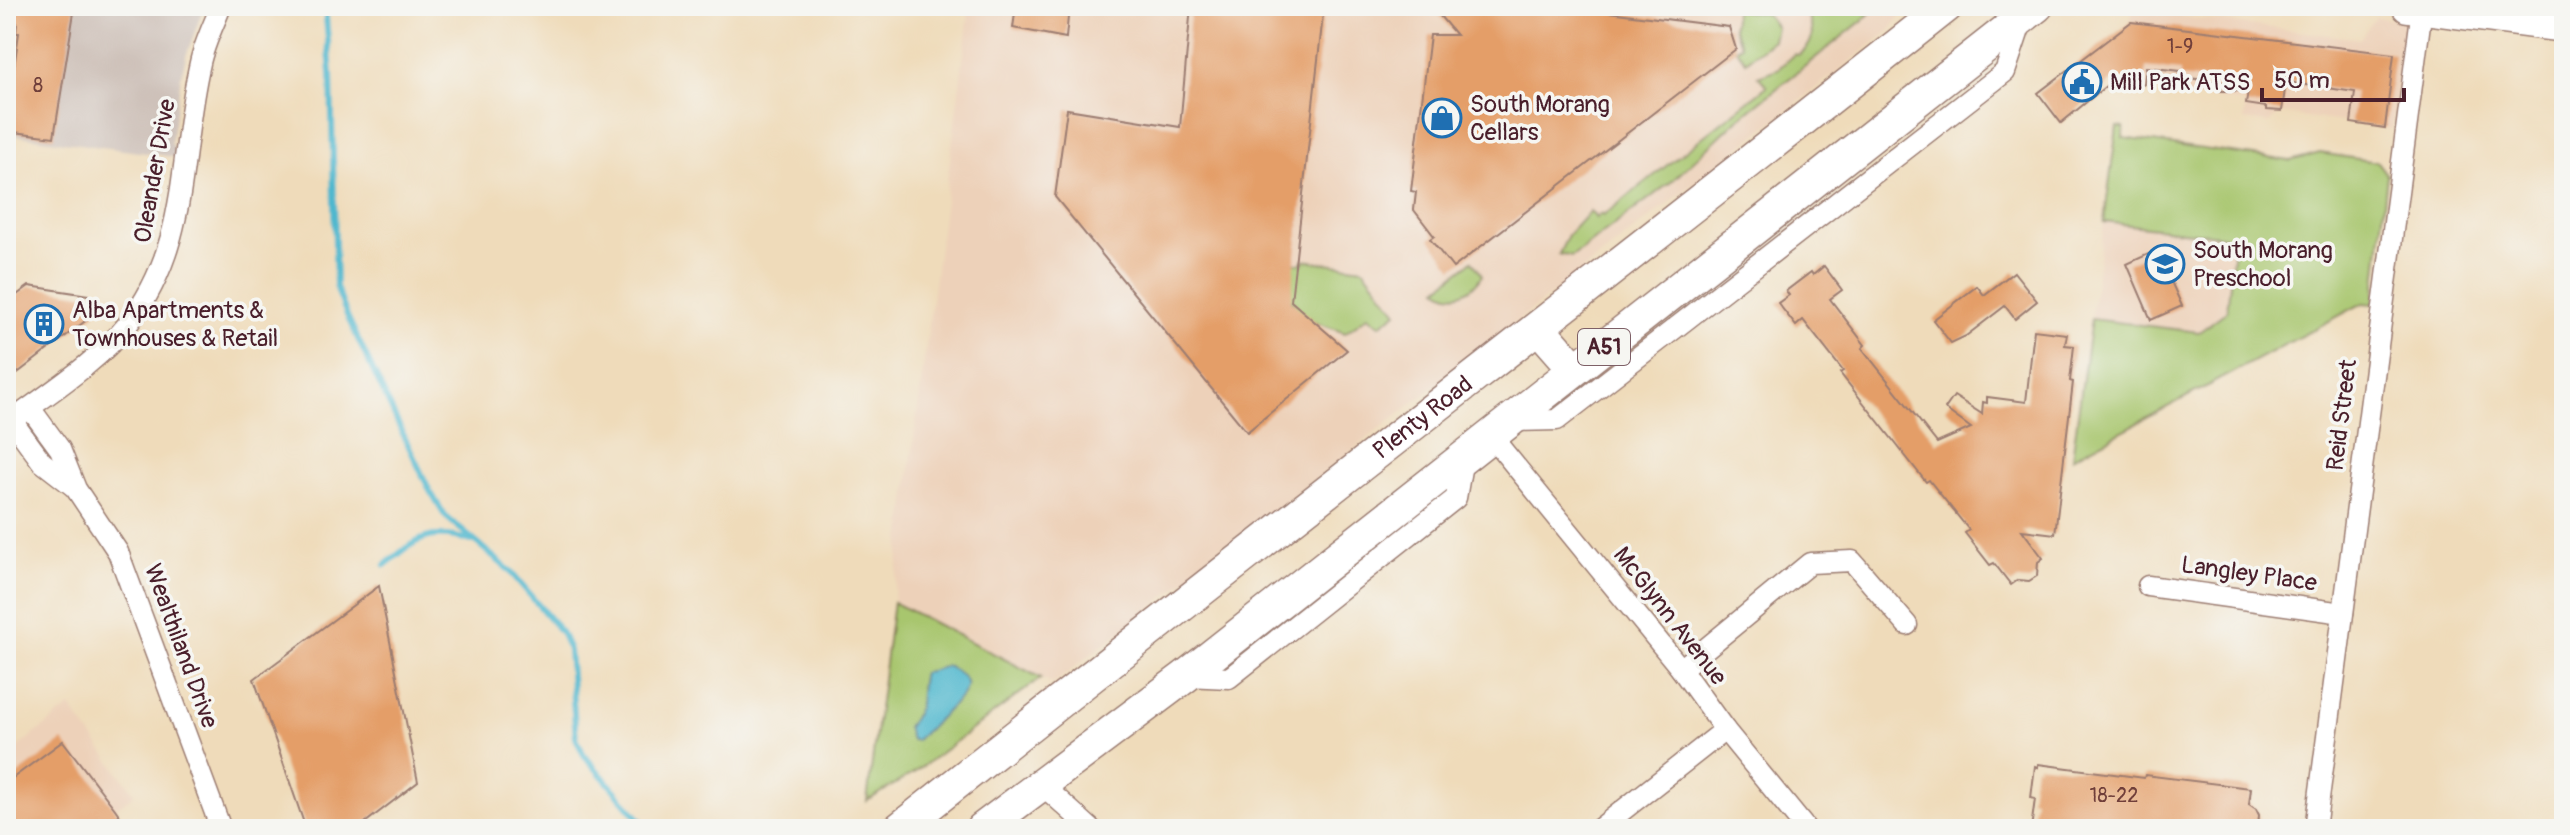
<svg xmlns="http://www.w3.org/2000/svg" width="2570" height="835" font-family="Pangolin,sans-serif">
  <rect width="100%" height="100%" fill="#f6f6f2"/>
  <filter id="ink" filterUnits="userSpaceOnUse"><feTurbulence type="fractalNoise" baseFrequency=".0125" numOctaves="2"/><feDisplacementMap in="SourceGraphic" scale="16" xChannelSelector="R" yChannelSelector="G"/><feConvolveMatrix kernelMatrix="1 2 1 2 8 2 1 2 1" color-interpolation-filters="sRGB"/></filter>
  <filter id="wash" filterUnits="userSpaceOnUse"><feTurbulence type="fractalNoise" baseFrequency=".006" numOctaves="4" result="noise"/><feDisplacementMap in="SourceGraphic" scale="32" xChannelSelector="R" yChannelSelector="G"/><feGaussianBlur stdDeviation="1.8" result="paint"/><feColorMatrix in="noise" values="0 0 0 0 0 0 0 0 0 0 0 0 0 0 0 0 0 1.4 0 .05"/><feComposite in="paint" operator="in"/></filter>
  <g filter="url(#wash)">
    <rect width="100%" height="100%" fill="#efdbba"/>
    <g fill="#edd1b9">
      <path d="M 970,6 L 1902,6 L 1899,17 L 1890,30 L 1053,684 L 893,602 Z"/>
      <path d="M 2133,6 L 2162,6 L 2162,14 L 2360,39 L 2375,17 L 2407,21 L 2392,129 L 2279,113 L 2270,123 L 2244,120 L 2246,103 L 2122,87 Z"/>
      <path d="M 2104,222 L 2235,237 L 2227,312 L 2199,332 L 2091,319 Z"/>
      <path d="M 70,707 L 135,794 L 115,809 L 129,829 L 6,829 L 6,756 Z"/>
    </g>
    <path fill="#cec1b9" d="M 6,6 L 204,6 L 186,56 L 181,76 L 171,143 L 175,150 L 175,157 L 6,134 Z"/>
    <g fill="#a8c66e" stroke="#79724c" stroke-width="2">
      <path d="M 1804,6 L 1877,6 L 1863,20 L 1737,120 L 1671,182 L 1572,257 L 1559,254 L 1568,235 L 1590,211 L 1596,218 L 1601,214 L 1603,216 L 1767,86 L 1758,76 L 1778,69 L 1794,54 L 1798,55 C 1819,43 1812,24 1804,6 Z"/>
      <path d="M 1735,10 L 1766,14 L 1776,27 L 1773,40 L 1746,61 L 1736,49 L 1741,45 L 1733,27 Z"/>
      <path d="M 2117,127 L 2124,128 L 2123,138 L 2290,161 L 2320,153 L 2377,162 L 2387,175 L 2374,304 L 2363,303 L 2072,458 L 2091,319 L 2199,332 L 2227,311 L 2235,237 L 2104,222 Z"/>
      <path d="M 1303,260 L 1363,268 L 1397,312 L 1380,325 L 1368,316 L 1345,333 L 1305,319 L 1288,296 L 1292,262 L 1303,264 Z"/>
      <path d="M 1472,261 L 1482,275 C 1472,292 1454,302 1438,288 Z"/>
      <path d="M 893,602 L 1041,678 L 915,772 L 867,801 Z"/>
    </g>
    <path fill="#50b7ce" stroke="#4d6b7c" stroke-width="2" d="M 946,666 C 982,682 963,694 945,713 C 935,722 926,731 916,740 L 911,740 L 907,727 C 911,721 916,716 918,709 C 921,697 919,685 923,673 Z"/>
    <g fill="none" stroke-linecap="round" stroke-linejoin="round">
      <g stroke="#50b7ce" stroke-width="6">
        <path d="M 325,6 L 331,73 L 336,287 L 348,318 L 430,491 L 445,516 L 509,570 L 561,632 L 569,650 L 576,738 L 584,755 L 648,829"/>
        <path d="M 385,565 C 417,539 429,528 471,541"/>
      </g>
    </g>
    <g id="blocks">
      <g fill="#e49e68">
        <path d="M 6,6 L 75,6 L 54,137 L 6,131 L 6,80 L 12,81 L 19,33 L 16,33 L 17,23 L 6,22 Z"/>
        <path d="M 1016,6 L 1069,6 L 1066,38 L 1013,28 Z"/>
        <path d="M 1191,6 L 1324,6 L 1291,301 L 1347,350 L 1247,432 L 1055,197 L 1067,109 L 1180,127 Z"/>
        <path d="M 1452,6 L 1560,6 L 1729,27 L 1736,49 L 1453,268 L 1430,239 L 1434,236 L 1414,210 L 1416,192 L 1411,191 L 1430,35 L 1456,35 L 1440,16 Z"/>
        <path d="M 2131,22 L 2394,54 L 2385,128 L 2351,123 L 2355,92 L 2286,82 L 2282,111 L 2266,110 L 2266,107 L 2246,104 L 2248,91 L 2221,91 L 2222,82 L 2180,77 L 2180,71 L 2146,67 L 2144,84 L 2112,81 L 2061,123 L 2038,93 Z"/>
        <path d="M 2157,250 L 2182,306 L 2151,320 L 2127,264 Z"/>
        <path d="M 1824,266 L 1842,290 L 1830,299 L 1865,345 L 1862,348 L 1937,443 L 1971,428 L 1945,409 L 1954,396 L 1982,414 L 1983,402 L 1987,403 L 1987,397 L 2026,402 L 2034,330 L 2067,334 L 2065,345 L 2074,346 L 2070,381 L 2073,382 L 2055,534 L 2022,530 L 2043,558 L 2038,562 L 2037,576 L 2029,581 L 2018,580 L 2011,585 L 1994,563 L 1990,565 L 1965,533 L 1969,530 L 1929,480 L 1926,482 L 1840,373 L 1843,371 L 1803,320 L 1796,326 L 1778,303 L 1789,295 L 1786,291 L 1811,272 L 1813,275 Z"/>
        <path d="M 2014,272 L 2037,301 L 2015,319 L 2005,306 L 1966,336 L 1951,343 L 1933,320 L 1977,286 L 1984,295 Z"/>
        <path d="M 29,286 L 88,295 L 97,312 L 6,382 L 6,303 Z"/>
        <path d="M 379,586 L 418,782 L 357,829 L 306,829 L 254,679 Z"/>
        <path d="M 63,741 L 115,809 L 129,829 L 6,829 L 6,783 Z"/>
        <path d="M 2038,764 L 2144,778 L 2145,775 L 2251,788 L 2249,804 L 2256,809 L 2259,815 L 2258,829 L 2180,829 L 2155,826 L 2155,829 L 2031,829 L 2035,799 L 2031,798 L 2035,766 L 2038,767 Z"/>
      </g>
    </g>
  </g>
  <g filter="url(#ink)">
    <use href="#blocks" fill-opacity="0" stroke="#9c7d72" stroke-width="2"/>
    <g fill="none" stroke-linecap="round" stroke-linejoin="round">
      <g stroke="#9c7d72" stroke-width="23">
        <g id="minor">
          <path d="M 30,408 L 60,449 L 76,489 L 118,552 L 221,829"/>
          <path d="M 12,421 L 42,462 L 73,486"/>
          <path d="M 1510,421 L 1557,420 L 2005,72 L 2023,18"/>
          <path d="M 6,425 C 47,394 96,364 128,324 C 191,243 178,156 200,63 C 204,44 214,24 221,6"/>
          <path d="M 1491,436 L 1681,669 L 1725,730 L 1806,829"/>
          <path d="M 2148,586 L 2343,613"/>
          <path d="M 1681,669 L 1810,563 L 1852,561 L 1907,625"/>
          <path d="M 1186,676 L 1229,678 L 1456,498 L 1463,458"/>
          <path d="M 1040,783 L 1091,829"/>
          <path d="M 1599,829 L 1725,730"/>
          <path d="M 2315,829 L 2422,8"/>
        </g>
      </g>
      <g stroke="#9c7d72" stroke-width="35">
        <path id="primary" d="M 2408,6 L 2564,26"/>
      </g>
      <g stroke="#9c7d72" stroke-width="35">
        <g id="trunk">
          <path d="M 1539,328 L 1575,369"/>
          <path id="s1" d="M 899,829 C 1246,552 1599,282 1947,6"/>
          <path d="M 982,829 L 1186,676 L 2037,6"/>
        </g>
      </g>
      <use href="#minor" stroke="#fff" stroke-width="20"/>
      <use href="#primary" stroke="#fff" stroke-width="32"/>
      <use href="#trunk" stroke="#fff" stroke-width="32"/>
    </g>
  </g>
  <defs>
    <g id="civic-ring" transform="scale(2)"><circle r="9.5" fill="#f6f6f2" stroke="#1f6fb2" stroke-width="1.5"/><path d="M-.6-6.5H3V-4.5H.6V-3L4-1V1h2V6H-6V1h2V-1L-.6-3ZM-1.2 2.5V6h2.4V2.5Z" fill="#1f6fb2"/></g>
    <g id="shop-ring" transform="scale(2)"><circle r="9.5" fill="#f6f6f2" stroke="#1f6fb2" stroke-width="1.5"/><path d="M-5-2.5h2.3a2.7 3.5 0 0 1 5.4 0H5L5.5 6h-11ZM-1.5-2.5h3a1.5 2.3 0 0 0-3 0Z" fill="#1f6fb2"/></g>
    <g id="school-ring" transform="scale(2)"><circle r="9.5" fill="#f6f6f2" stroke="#1f6fb2" stroke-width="1.5"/><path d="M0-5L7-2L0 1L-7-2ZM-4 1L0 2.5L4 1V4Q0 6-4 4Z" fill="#1f6fb2"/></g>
    <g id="building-ring" transform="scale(2)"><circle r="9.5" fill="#f6f6f2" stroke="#1f6fb2" stroke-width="1.5"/><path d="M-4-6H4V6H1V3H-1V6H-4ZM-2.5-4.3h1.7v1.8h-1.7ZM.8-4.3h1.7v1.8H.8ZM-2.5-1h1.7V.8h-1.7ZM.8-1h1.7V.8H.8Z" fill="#1f6fb2"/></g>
  </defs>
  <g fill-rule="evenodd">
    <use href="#civic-ring" x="2082" y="82"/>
    <use href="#shop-ring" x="1442" y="118"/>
    <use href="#school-ring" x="2165" y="264"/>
    <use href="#building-ring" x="44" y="324"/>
  </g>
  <g text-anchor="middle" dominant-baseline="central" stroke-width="7" stroke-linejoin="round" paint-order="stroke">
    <g font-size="20" fill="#703f3a">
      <text x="2180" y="46">1-9</text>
      <text x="38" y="85">8</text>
      <text x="2114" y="795">18-22</text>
    </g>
    <rect fill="#f6f6f2" stroke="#7e6067" stroke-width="2" x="1578" y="329" width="52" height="36" rx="6"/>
    <g font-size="22" font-weight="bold" fill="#4a1f2b">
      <text x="1604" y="347">A51</text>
    </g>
    <g font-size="24" fill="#4a1f2b" stroke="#f6f6f2" text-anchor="start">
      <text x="2110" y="82">Mill Park ATSS</text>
      <text x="1470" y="104">South Morang<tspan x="1470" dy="28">Cellars</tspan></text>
      <text x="2193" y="250">South Morang<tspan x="2193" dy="28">Preschool</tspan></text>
      <text x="72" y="310">Alba Apartments &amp;<tspan x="72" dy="28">Townhouses &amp; Retail</tspan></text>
    </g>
    <g font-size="24" fill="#4a1f2b" stroke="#f6f6f2">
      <text transform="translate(155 171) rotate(-80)">Oleander Drive</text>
      <text transform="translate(2342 415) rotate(-83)">Reid Street</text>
      <text stroke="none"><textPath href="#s1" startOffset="666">Plenty Road</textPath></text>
      <text transform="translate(2249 574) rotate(8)">Langley Place</text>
      <text transform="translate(1670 616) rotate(52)">McGlynn Avenue</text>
      <text transform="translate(181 646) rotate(70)">Wealthiland Drive</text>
    </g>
  </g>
  <rect width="2570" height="835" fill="none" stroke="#f6f6f2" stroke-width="32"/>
  <path d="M2262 88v12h142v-12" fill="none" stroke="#4a1f2b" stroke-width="4"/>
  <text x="2274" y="88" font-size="24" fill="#4a1f2b" stroke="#f6f6f2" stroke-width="6" paint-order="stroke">50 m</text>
</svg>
